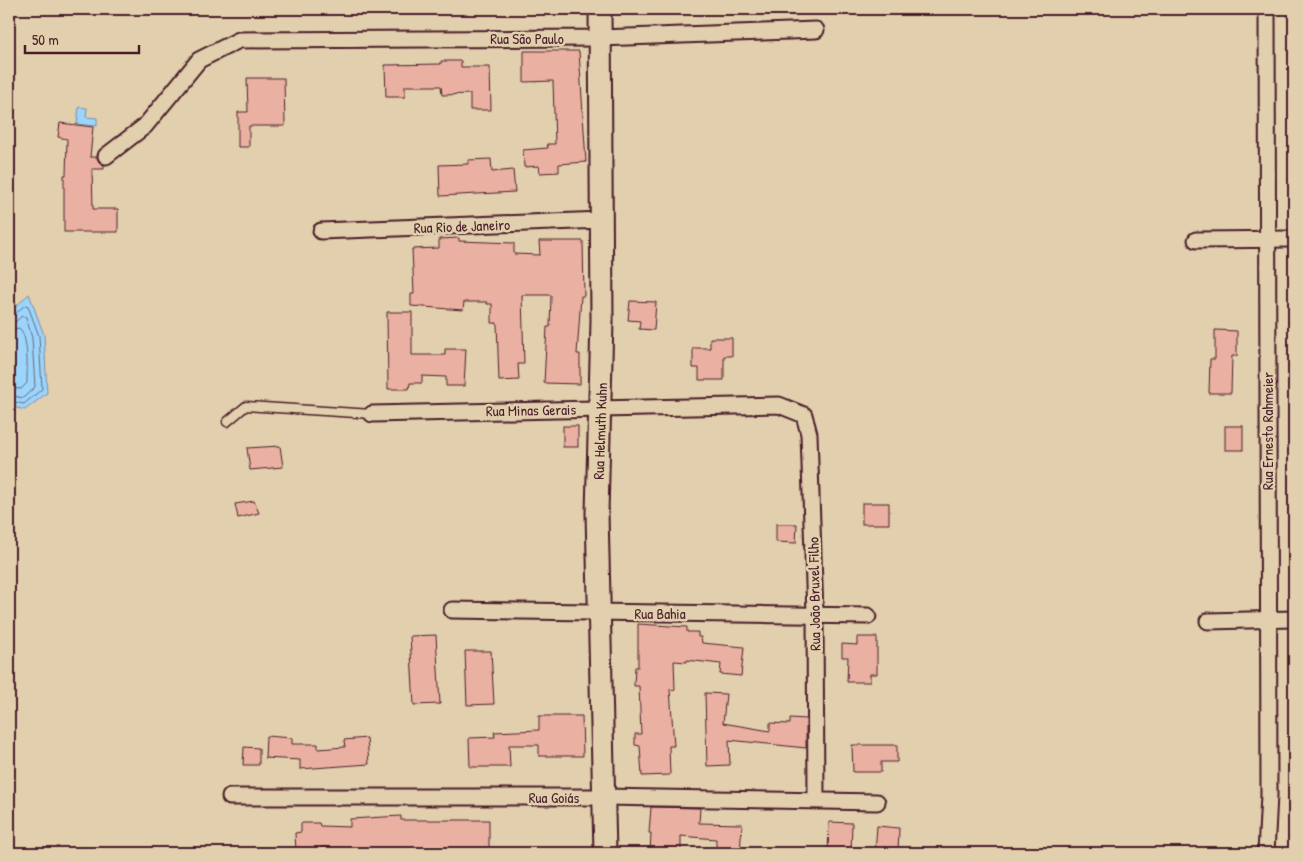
<svg xmlns="http://www.w3.org/2000/svg" width="1303" height="862" font-family="'Patrick Hand',sans-serif">
  <rect width="100%" height="100%" fill="#e1cfad"/>
  <filter id="ink" filterUnits="userSpaceOnUse"><feTurbulence type="fractalNoise" baseFrequency=".02" numOctaves="2"/><feDisplacementMap in="SourceGraphic" scale="10" xChannelSelector="R" yChannelSelector="G"/><feConvolveMatrix kernelMatrix="1 2 1 2 8 2 1 2 1" color-interpolation-filters="sRGB"/></filter>
  <g filter="url(#ink)">
    <g fill="#9bd5fb" stroke="#7b8ca8">
      <path d="M 79,107 L 87,108 L 86,117 L 97,118 L 97,126 L 77,124 Z"/>
      <path d="M 29,294 L 44,335 L 47,393 L 25,410 L 9,406 L 9,313 Z"/>
    </g>
    <g fill="none" stroke-linecap="round" stroke-linejoin="round">
      <g stroke="#6a687e" stroke-width="1">
        <path d="M 9,316 L 14,315 L 25,305 L 28,306 L 39,336 L 42,389 L 24,404 L 9,401"/>
        <path d="M 9,323 L 15,322 L 22,316 L 26,317 L 32,338 L 35,387 L 23,398 L 9,395"/>
        <path d="M 9,330 L 19,328 C 29,336 27,370 27,383 L 21,389 L 9,388"/>
      </g>
    </g>
    <g fill="#eab1a2" stroke="#4a1f2b">
      <path d="M 524,51 L 579,51 L 586,162 L 559,164 L 559,172 L 540,173 L 539,166 L 524,167 L 523,150 L 548,148 L 547,144 L 555,144 L 553,81 L 524,82 Z"/>
      <path d="M 441,61 L 461,61 L 461,67 L 490,67 L 491,110 L 470,110 L 470,94 L 442,95 L 441,86 L 405,86 L 405,97 L 386,97 L 385,65 L 441,64 Z"/>
      <path d="M 247,78 L 284,78 L 285,126 L 249,126 L 249,147 L 238,147 L 238,112 L 248,112 Z"/>
      <path d="M 60,123 L 93,127 L 90,157 L 97,157 L 99,162 L 104,165 L 104,169 L 92,169 L 93,209 L 118,209 L 118,232 L 64,232 L 64,175 L 66,175 L 67,139 L 58,137 Z"/>
      <path d="M 491,159 L 492,172 L 513,170 L 515,192 L 440,196 L 439,165 L 468,164 L 468,160 Z"/>
      <path d="M 459,238 L 459,241 L 514,243 L 514,254 L 540,255 L 539,241 L 583,241 L 584,296 L 581,296 L 577,354 L 580,354 L 580,384 L 544,383 L 547,327 L 550,327 L 551,295 L 522,295 L 524,364 L 518,364 L 519,380 L 499,381 L 497,323 L 492,323 L 492,304 L 487,304 L 487,302 L 464,302 L 463,310 L 411,306 L 411,294 L 414,294 L 412,249 L 439,248 L 439,239 Z"/>
      <path d="M 630,301 L 656,302 L 654,330 L 639,329 L 640,321 L 628,320 Z"/>
      <path d="M 387,312 L 412,312 L 412,355 L 445,355 L 445,349 L 466,349 L 464,386 L 446,386 L 446,377 L 422,376 L 422,383 L 410,383 L 409,389 L 388,389 Z"/>
      <path d="M 1215,330 L 1237,331 L 1237,356 L 1232,356 L 1231,393 L 1209,393 L 1210,359 L 1215,359 Z"/>
      <path d="M 710,338 L 732,338 L 732,356 L 724,356 L 724,380 L 699,380 L 699,368 L 693,368 L 693,348 L 710,348 Z"/>
      <rect x="563" y="426" width="15" height="21"/>
      <rect x="1225" y="426" width="18" height="24"/>
      <path d="M 280,446 L 283,467 L 250,470 L 247,448 Z"/>
      <path d="M 254,501 L 259,513 L 238,518 L 235,504 Z"/>
      <rect x="862" y="503" width="27" height="21"/>
      <path d="M 776,524 L 797,524 L 796,543 L 776,542 Z"/>
      <path d="M 638,624 L 687,627 L 687,632 L 698,632 L 698,637 L 701,637 L 702,643 L 744,647 L 741,676 L 720,674 L 721,664 L 687,660 L 687,662 L 674,661 L 675,690 L 670,689 L 674,746 L 669,746 L 670,775 L 642,776 L 640,746 L 635,745 L 635,734 L 641,734 L 639,686 L 634,686 L 635,667 L 638,667 Z"/>
      <path d="M 436,635 L 440,704 L 414,705 L 410,636 Z"/>
      <path d="M 857,637 L 877,637 L 877,674 L 870,674 L 870,682 L 847,682 L 848,657 L 842,657 L 842,644 L 857,645 Z"/>
      <path d="M 465,651 L 491,651 L 494,704 L 467,705 Z"/>
      <path d="M 705,693 L 726,694 L 723,723 L 770,731 L 770,723 L 790,724 L 790,718 L 806,719 L 806,748 L 729,740 L 730,765 L 707,766 Z"/>
      <path d="M 539,716 L 582,716 L 583,756 L 539,756 L 539,745 L 509,745 L 510,767 L 470,767 L 469,738 L 495,737 L 494,732 L 539,730 Z"/>
      <path d="M 266,736 L 292,738 L 292,744 L 318,744 L 318,749 L 345,747 L 344,740 L 367,738 L 369,764 L 300,769 L 300,760 L 265,758 Z"/>
      <path d="M 852,745 L 897,745 L 897,762 L 881,762 L 881,772 L 853,772 Z"/>
      <path d="M 244,747 L 259,748 L 259,765 L 243,765 Z"/>
      <path d="M 651,807 L 700,808 L 699,823 L 742,824 L 740,853 L 716,853 L 716,839 L 681,836 L 681,853 L 650,853 L 651,833 L 649,833 Z"/>
      <path d="M 401,816 L 401,820 L 489,820 L 489,853 L 383,853 L 383,850 L 321,847 L 321,850 L 296,852 L 295,833 L 301,832 L 301,823 L 319,823 L 320,826 L 350,827 L 350,819 Z"/>
      <path d="M 829,822 L 852,823 L 851,853 L 828,853 Z"/>
      <path d="M 877,826 L 899,828 L 898,853 L 875,853 Z"/>
    </g>
    <g fill="none" stroke-linecap="round" stroke-linejoin="round">
      <g stroke="#4a1f2b" stroke-width="11">
        <path id="service" d="M 227,422 L 246,406 L 372,414"/>
      </g>
      <g stroke="#4a1f2b" stroke-width="19">
        <g id="minor">
          <path d="M 106,156 L 145,126 L 199,60 L 239,40 L 600,38 L 816,30"/>
          <path d="M 321,231 L 602,220"/>
          <path d="M 1196,240 L 1294,239"/>
          <path d="M 372,414 L 779,405 L 804,415 L 809,434 L 815,614 L 816,800"/>
          <path d="M 452,610 L 868,616"/>
          <path d="M 1208,621 L 1294,619"/>
          <path d="M 230,797 L 604,797 L 877,802"/>
          <path d="M 1266,853 L 1269,795 L 1267,9"/>
        </g>
      </g>
      <g stroke="#4a1f2b" stroke-width="25">
        <path id="secondary" d="M 600,9 L 602,321 L 597,513 L 605,853"/>
      </g>
      <use href="#service" stroke="#e1cfad" stroke-width="8"/>
      <use href="#minor" stroke="#e1cfad" stroke-width="15"/>
      <use href="#secondary" stroke="#e1cfad" stroke-width="21"/>
    </g>
  </g>
  <g text-anchor="middle" dominant-baseline="central" stroke-width="5" stroke-linejoin="round" paint-order="stroke">
    <g font-size="15" fill="#4a1f2b" stroke="#e1cfad">
      <text x="527" y="38">Rua São Paulo</text>
      <text transform="translate(462 226) rotate(-2)">Rua Rio de Janeiro</text>
      <text transform="translate(531 410) rotate(-1)">Rua Minas Gerais</text>
      <text transform="translate(600 431) rotate(-88)">Rua Helmuth Kuhn</text>
      <text transform="translate(1267 431) rotate(-90)">Rua Ernesto Rahmeier</text>
      <text transform="translate(814 594) rotate(-91)">Rua João Bruxel Filho</text>
      <text x="660" y="613">Rua Bahia</text>
      <text x="554" y="797">Rua Goiás</text>
    </g>
  </g>
  <rect width="1303" height="862" fill="none" stroke="#e1cfad" stroke-width="30"/>
  <rect x="15" y="15" width="1273" height="832" fill="none" stroke="#4a1f2b" stroke-width="2" filter="url(#ink)"/>
  <path d="M25 45v8h114v-8" fill="none" stroke="#4a1f2b" stroke-width="2.5"/>
  <text x="32" y="45" font-size="15" fill="#4a1f2b" stroke="#e1cfad" stroke-width="4" paint-order="stroke">50 m</text>
</svg>
